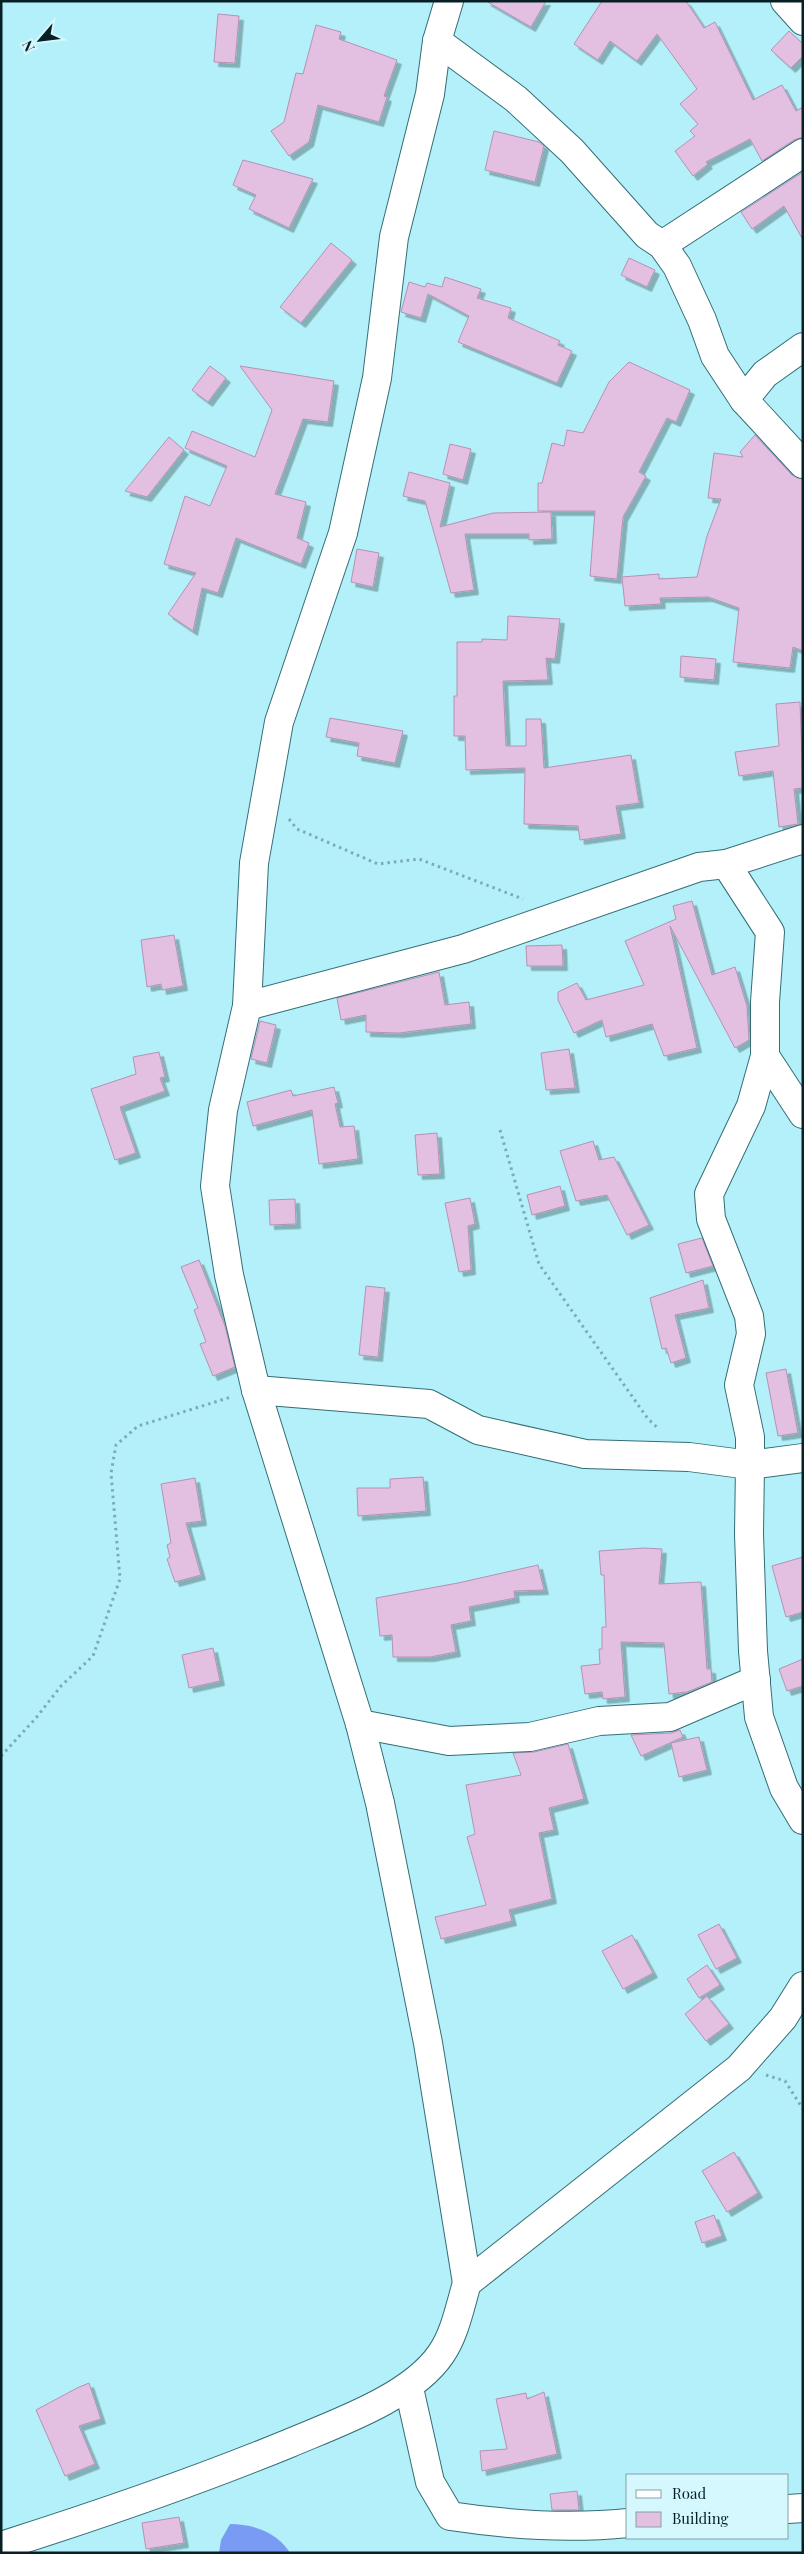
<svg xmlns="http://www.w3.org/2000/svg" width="804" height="2554" font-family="'Playfair Display',serif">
  <defs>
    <filter id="shadow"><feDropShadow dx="4.5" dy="4.5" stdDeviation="0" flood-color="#0004"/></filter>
  </defs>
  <rect width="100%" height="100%" fill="#b3f0f9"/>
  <path fill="#7a9bf3" d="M 230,2524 C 253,2524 277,2532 290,2553 L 219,2553 L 221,2540 Z"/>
  <g fill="#e3bfe2" stroke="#b592b4" filter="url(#shadow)">
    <path d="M 486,1 L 546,1 L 531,27 Z"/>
    <path d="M 602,1 L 686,1 L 704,28 L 715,22 L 753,100 L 782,85 L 796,111 L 803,107 L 803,137 L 794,140 L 762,161 L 750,139 L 706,162 L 708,164 L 693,176 L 675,151 L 695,136 L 690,131 L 698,124 L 680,104 L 697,89 L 657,34 L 637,61 L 610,41 L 598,60 L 574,44 Z"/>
    <path d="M 218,14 L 239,16 L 235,63 L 214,62 Z"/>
    <path d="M 316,25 L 341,32 L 339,39 L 397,60 L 384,96 L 387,97 L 379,122 L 318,105 L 309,142 L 289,156 L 271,131 L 284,122 L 296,73 L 303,74 Z"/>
    <path d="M 789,31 L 803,44 L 803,56 L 791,68 L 771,50 Z"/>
    <path d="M 494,131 L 539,142 L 544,146 L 535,182 L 485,170 Z"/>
    <path d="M 243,160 L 313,179 L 289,228 L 249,209 L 256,195 L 233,185 Z"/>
    <path d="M 803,172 L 803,240 L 784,206 L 752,229 L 741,212 Z"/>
    <path d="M 331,243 L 352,260 L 301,323 L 280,307 Z"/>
    <path d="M 629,258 L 655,270 L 647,287 L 621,275 Z"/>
    <path d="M 445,277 L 481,289 L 477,298 L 511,308 L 508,318 L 560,341 L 558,345 L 572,351 L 557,383 L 458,342 L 469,316 L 428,294 L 421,318 L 401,312 L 409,282 L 425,287 L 427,283 L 442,287 Z"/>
    <path d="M 629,362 L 690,390 L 676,422 L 667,418 L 639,472 L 646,476 L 623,517 L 617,579 L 590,576 L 595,511 L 538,511 L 538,483 L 542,483 L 552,443 L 564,446 L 567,430 L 583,433 L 609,382 Z"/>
    <path d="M 210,366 L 226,378 L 208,402 L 192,390 Z"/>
    <path d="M 240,366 L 334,381 L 328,422 L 303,419 L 275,494 L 306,502 L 297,538 L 309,543 L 301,564 L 236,538 L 218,593 L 202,588 L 193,631 L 168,614 L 196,573 L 164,564 L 185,496 L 210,506 L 227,466 L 185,448 L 192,431 L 255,457 L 272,410 Z"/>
    <path d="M 755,435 L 792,475 L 803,479 L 803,651 L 793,647 L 790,668 L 733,662 L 739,608 L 708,597 L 660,598 L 661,604 L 625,606 L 622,577 L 659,574 L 659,579 L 697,577 L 707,536 L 721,499 L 708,498 L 714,453 L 743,457 L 740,452 Z"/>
    <path d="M 169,437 L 184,450 L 147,497 L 125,491 Z"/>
    <path d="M 450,444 L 471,449 L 463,480 L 443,474 Z"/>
    <path d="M 409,472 L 450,483 L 440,527 L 493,513 L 551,512 L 552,539 L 529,540 L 529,534 L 465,534 L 474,590 L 451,593 L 425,501 L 403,496 Z"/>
    <path d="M 357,549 L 379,553 L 373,587 L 351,582 Z"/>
    <path d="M 508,616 L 560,619 L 555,659 L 546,658 L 548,680 L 503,681 L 506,746 L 526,746 L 526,719 L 541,719 L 544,768 L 631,755 L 639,803 L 616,806 L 621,834 L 580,840 L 578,826 L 524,824 L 525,768 L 466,770 L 465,736 L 454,736 L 454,696 L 457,696 L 457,642 L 482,642 L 482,639 L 507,640 Z"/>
    <path d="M 681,656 L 716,659 L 714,680 L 680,677 Z"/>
    <path d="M 800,702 L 803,788 L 794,789 L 798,824 L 779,827 L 773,771 L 739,776 L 735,752 L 779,746 L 776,704 Z"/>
    <path d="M 330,718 L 403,731 L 395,763 L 357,756 L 359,743 L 326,737 Z"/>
    <path d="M 692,901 L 712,975 L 735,967 L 747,1006 L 749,1040 L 735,1048 L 670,926 L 697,1048 L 664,1056 L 652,1024 L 606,1037 L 602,1020 L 574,1033 L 558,1000 L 558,992 L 577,983 L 586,1000 L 644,985 L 625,941 L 676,919 L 673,906 Z"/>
    <path d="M 174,935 L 183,986 L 162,990 L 161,984 L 147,987 L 141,940 Z"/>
    <path d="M 562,945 L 563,966 L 527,966 L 526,946 Z"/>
    <path d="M 439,972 L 445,1005 L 469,1002 L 471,1024 L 399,1033 L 366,1032 L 366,1015 L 341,1020 L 337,998 Z"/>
    <path d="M 260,1021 L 276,1025 L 267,1063 L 251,1059 Z"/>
    <path d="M 569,1049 L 575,1088 L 546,1090 L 541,1053 Z"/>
    <path d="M 159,1052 L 165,1077 L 160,1078 L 165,1091 L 120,1107 L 136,1153 L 115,1160 L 91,1089 L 136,1074 L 133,1057 Z"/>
    <path d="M 334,1087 L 338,1103 L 335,1104 L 340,1127 L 354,1126 L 358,1159 L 319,1164 L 312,1110 L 253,1126 L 247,1102 L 291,1090 L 293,1096 Z"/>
    <path d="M 437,1133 L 440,1174 L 418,1175 L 415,1135 Z"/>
    <path d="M 593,1141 L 599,1160 L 614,1157 L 649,1225 L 627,1235 L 607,1195 L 576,1201 L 560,1151 Z"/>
    <path d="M 560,1186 L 565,1206 L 532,1215 L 527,1195 Z"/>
    <path d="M 470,1198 L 475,1224 L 468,1226 L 471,1270 L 459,1272 L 445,1203 Z"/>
    <path d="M 295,1199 L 296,1224 L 270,1225 L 269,1200 Z"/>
    <path d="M 702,1238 L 713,1266 L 686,1273 L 678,1244 Z"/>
    <path d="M 199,1260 L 225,1326 L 235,1367 L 213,1376 L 200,1344 L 206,1342 L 194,1310 L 198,1308 L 181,1267 Z"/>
    <path d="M 703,1280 L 709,1308 L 675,1315 L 686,1358 L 671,1363 L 666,1348 L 662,1349 L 650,1298 Z"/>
    <path d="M 366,1286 L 385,1288 L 378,1357 L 359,1355 Z"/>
    <path d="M 786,1369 L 798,1433 L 778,1436 L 766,1373 Z"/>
    <path d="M 423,1477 L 426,1511 L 358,1516 L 357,1488 L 390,1488 L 390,1479 Z"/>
    <path d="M 195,1478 L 202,1521 L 186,1523 L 201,1575 L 175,1582 L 167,1559 L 170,1557 L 167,1545 L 171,1543 L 161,1484 Z"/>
    <path d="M 644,1548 L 662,1549 L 659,1584 L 701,1582 L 707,1669 L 711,1669 L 712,1682 L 687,1692 L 669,1694 L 664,1643 L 621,1642 L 625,1697 L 603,1699 L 602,1692 L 585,1694 L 581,1666 L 600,1664 L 599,1649 L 602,1649 L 602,1627 L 606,1627 L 604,1575 L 601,1575 L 599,1551 Z"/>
    <path d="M 803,1557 L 803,1612 L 786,1617 L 772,1566 Z"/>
    <path d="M 538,1565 L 544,1590 L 514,1591 L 515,1598 L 469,1607 L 471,1621 L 451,1625 L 456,1652 L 430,1657 L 393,1657 L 392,1635 L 380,1636 L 376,1598 L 458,1583 Z"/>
    <path d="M 213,1648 L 220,1681 L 189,1688 L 182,1655 Z"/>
    <path d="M 803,1659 L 803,1686 L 787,1691 L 779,1669 Z"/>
    <path d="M 680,1730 L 683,1737 L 641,1756 L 631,1735 L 671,1733 Z"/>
    <path d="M 699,1737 L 707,1770 L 679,1777 L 671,1743 Z"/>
    <path d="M 568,1744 L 584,1799 L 549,1808 L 554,1830 L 539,1833 L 552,1899 L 509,1910 L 512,1921 L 441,1939 L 435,1917 L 486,1905 L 467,1837 L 475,1834 L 466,1785 L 521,1775 L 513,1753 L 534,1752 Z"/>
    <path d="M 719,1924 L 737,1958 L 716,1969 L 698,1935 Z"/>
    <path d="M 632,1935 L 653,1973 L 623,1989 L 602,1951 Z"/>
    <path d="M 707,1965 L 720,1985 L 699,1998 L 687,1979 Z"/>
    <path d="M 707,1996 L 729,2024 L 706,2041 L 685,2014 Z"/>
    <path d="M 734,2152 L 758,2193 L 727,2212 L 702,2171 Z"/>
    <path d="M 714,2215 L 722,2236 L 702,2243 L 695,2222 Z"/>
    <path d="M 89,2383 L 101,2419 L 79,2426 L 95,2464 L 65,2476 L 36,2410 L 77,2388 Z"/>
    <path d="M 544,2392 L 557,2454 L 482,2471 L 480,2451 L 507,2449 L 496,2399 L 526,2393 L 527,2399 Z"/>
    <path d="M 577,2491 L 579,2510 L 552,2510 L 550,2494 Z"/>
    <path d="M 179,2517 L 184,2543 L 146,2549 L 142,2523 Z"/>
  </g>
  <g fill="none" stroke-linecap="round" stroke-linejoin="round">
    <g stroke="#336e76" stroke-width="30">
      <g id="minor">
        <path d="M 449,1 L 437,41 L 430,94 L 394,237 L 377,378 L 343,533 L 279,722 L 254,863 L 247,1006 L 223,1110 L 215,1186 L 229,1275 L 256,1390 L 360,1724 L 380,1803 L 428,2043 L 467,2283"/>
        <path d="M 785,1 L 803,21"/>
        <path d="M 437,41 L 516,99 L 572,151 L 647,235 L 662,245 L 677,266 L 702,320 L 715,356 L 744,400 L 765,374 L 803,347"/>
        <path d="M 662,245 L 803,153"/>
        <path d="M 744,400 L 803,464"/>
        <path d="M 726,864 L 770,932 L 765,1002 L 765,1056 L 751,1106 L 709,1194 L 711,1219 L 749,1316 L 751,1334 L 739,1385 L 750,1437 L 750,1465 L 803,1458"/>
        <path d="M 247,1006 L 463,949 L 699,867 L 726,864 L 803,839"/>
        <path d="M 765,1056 L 803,1114"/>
        <path d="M 256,1390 L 429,1404 L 478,1430 L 585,1454 L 689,1457 L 750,1465 L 749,1534 L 753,1651 L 759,1717 L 784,1788 L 803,1820"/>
        <path d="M 360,1724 L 449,1741 L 530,1737 L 599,1721 L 670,1717 L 756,1680"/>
        <path d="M 409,2388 L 430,2482 L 450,2516 C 509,2525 568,2529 628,2523"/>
        <path d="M 788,2509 L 803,2508"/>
        <path d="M 1,2546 C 99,2515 195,2482 290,2443 C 337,2423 412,2397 441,2354 C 455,2334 460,2306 467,2283 L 739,2068 L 783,2018 L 803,1986"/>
      </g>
    </g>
    <g stroke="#7bacb4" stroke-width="3" stroke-dasharray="2.5 4" stroke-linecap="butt">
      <path d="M 289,819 L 297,829 L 378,864 L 419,859 L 523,899"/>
      <path d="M 500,1130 L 539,1264 L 648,1419 L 659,1429"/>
      <path d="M 1,1756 L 36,1718 L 61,1686 L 93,1656 L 120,1579 L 111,1473 L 116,1445 L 138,1426 L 231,1397"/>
      <path d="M 766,2075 L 785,2081 L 803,2109"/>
    </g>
    <use href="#minor" stroke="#fff" stroke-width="28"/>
  </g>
  <rect width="804" height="2554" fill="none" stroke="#072024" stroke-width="5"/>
  <rect x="626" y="2474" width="162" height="65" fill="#d5f8fe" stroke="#83a2a7"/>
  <rect x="636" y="2490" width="25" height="8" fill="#ffffff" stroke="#83a2a7"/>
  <text x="672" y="2499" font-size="15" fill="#072024">Road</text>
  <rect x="636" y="2512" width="25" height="15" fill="#e3bfe2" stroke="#83a2a7"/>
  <text x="672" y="2524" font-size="15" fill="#072024">Building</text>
  <g transform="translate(40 40) rotate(242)" stroke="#d5f8fe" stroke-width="4" paint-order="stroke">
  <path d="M0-4L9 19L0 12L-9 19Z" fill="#072024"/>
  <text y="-8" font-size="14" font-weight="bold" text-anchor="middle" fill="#072024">N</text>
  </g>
</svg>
